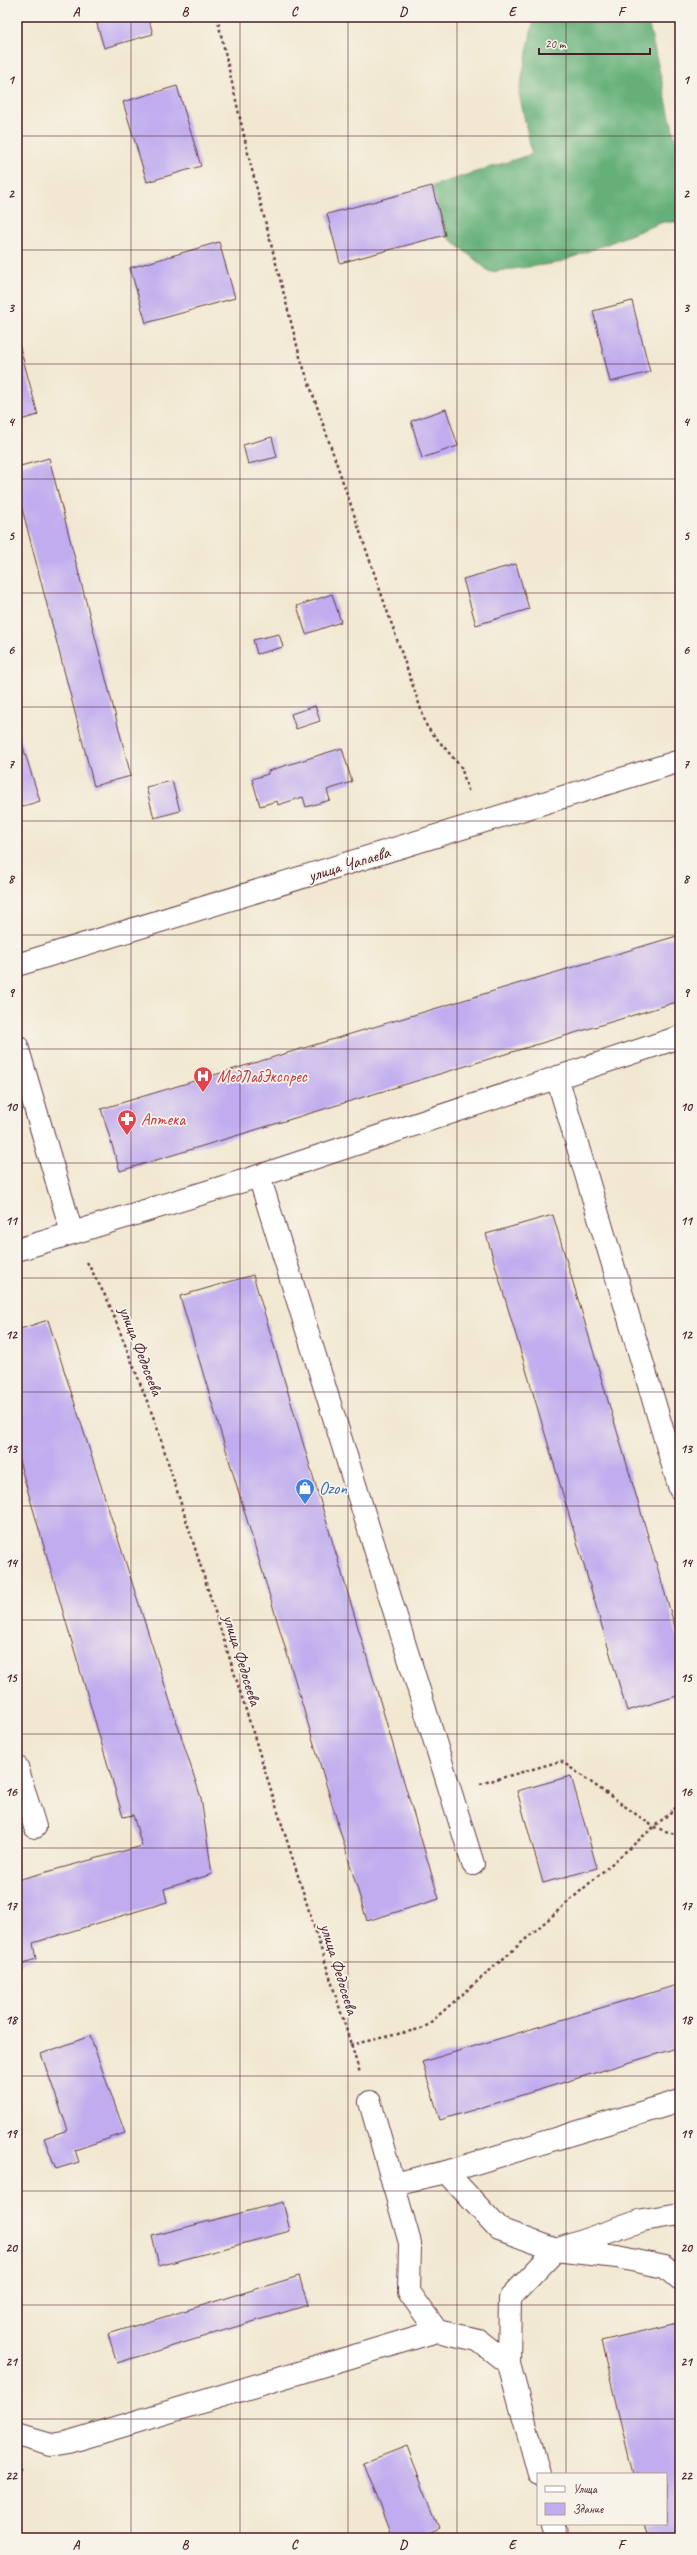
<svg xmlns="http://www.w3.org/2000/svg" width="697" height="2555" font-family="Caveat,sans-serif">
  <rect width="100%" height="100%" fill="#f7f3e8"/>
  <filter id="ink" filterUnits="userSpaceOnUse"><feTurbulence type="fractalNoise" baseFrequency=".025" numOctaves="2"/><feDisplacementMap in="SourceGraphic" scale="8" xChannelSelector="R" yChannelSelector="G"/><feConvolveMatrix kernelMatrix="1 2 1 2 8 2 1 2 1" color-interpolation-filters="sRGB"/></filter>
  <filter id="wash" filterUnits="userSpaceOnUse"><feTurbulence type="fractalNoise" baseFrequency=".012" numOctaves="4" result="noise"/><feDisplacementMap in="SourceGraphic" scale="16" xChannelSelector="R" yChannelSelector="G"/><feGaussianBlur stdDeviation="0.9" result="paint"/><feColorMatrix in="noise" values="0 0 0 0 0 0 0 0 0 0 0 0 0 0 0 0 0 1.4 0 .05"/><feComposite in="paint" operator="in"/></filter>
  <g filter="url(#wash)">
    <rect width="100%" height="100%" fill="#f2e8d2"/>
    <path fill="#65b078" stroke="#586852" d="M 534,17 L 647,17 L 680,160 L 680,222 L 663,222 L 558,263 L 490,272 L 445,235 L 432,186 L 532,154 L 519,93 Z"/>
    <g id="blocks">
      <g fill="#c0acef">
        <path d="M 95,17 L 148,17 L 153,34 L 104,48 Z"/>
        <path d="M 177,86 L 201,166 L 147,182 L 123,102 Z"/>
        <path d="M 432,186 L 445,235 L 340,263 L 327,214 Z"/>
        <path d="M 219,242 L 235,298 L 146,323 L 130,268 Z"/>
        <path d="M 632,301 L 650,372 L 610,382 L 593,311 Z"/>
        <path d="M 17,336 L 38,415 L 17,421 Z"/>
        <path d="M 446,409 L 458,446 L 422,458 L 411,421 Z"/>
        <path d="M 272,437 L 277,457 L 248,464 L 243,445 Z"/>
        <path d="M 49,458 L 131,776 L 94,786 L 17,489 L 17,467 Z"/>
        <path d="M 516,564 L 529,609 L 476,625 L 463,579 Z"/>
        <path d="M 332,594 L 341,622 L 306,634 L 297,606 Z"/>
        <path d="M 279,634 L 283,647 L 257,654 L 253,640 Z"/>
        <path d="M 315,706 L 320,721 L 296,729 L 291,714 Z"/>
        <path d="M 17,728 L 40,801 L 17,808 Z"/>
        <path d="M 342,748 L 352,782 L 327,790 L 330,800 L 306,807 L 303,797 L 278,805 L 277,801 L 260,806 L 252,779 L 268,774 L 268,771 Z"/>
        <path d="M 172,781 L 180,811 L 154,818 L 146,787 Z"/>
        <path d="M 680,935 L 680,1001 L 120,1171 L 101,1109 Z"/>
        <path d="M 553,1215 L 680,1644 L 680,1695 L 627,1711 L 486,1234 Z"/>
        <path d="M 253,1275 L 439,1899 L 367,1921 L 180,1296 Z"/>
        <path d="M 48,1320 L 201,1798 L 212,1874 L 164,1889 L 167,1902 L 33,1943 L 36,1959 L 17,1965 L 17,1880 L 142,1846 L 133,1815 L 123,1817 L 17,1454 L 17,1330 Z"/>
        <path d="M 571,1776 L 597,1868 L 543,1883 L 517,1791 Z"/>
        <path d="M 680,1984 L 680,2047 L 440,2120 L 422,2062 Z"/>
        <path d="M 90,2036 L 125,2133 L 75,2150 L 79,2162 L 56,2169 L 44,2138 L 68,2130 L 41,2054 Z"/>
        <path d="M 283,2202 L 290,2231 L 159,2266 L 152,2236 Z"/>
        <path d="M 299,2276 L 308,2305 L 117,2363 L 108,2334 Z"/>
        <path d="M 677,2323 L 680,2337 L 680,2538 L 648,2538 L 644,2524 L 666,2524 L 666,2474 L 633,2474 L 601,2341 Z"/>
        <path d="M 407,2446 L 439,2528 L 415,2538 L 392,2538 L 363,2463 Z"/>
      </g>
    </g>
  </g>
  <g filter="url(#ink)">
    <use href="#blocks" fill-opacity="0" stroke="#633d44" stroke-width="1"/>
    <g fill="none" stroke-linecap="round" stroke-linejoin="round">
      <g stroke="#633d44" stroke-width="24">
        <g id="minor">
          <path d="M 17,965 L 680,761"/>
          <path d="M 17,1046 L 72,1233"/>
          <path d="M 557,1077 L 680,1489"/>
          <path d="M 259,1176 L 473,1864"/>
          <path d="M 17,1250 L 259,1176 L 680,1037"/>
          <path d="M 17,1767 L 35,1827"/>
          <path d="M 370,2102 L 410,2243 L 409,2292 L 437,2331 L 478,2340 L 509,2364 L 539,2474"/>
          <path d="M 446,2172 L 499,2229 L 556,2250 L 617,2257 L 665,2267 L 680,2280"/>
          <path d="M 393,2184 L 446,2172 L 680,2101"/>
          <path d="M 509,2364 L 510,2298 L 556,2250 L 643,2220 L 680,2214"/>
          <path d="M 17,2435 L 51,2445 L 69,2442 L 437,2331"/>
          <path d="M 552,2524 L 556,2538"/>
        </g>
      </g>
      <g stroke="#633d44" stroke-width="2.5" stroke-dasharray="3 3" stroke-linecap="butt">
        <path d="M 217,17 L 250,162 L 300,357 L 427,727 L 461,767 L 469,793"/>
        <path d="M 680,700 L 680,702"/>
        <path d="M 87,1262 L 108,1301 L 156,1424 L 360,2073"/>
        <path d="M 480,1784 L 561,1761 L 654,1827 L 680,1836"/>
        <path d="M 350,2045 L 424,2028 L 680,1804"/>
        <path d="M 17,2475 L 24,2469"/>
      </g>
      <use href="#minor" stroke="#fff" stroke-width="22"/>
    </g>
  </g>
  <path fill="none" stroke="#4a1f2b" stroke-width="1" stroke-opacity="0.55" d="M 131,17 L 131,2538M 240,17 L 240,2538M 348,17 L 348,2538M 457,17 L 457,2538M 566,17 L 566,2474M 17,136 L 680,136M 17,250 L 680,250M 17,364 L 680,364M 17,479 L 680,479M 17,593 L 680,593M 17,707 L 680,707M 17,821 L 680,821M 17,935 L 680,935M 17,1049 L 680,1049M 17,1163 L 680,1163M 17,1278 L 680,1278M 17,1392 L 680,1392M 17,1506 L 680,1506M 17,1620 L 680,1620M 17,1734 L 680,1734M 17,1848 L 680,1848M 17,1962 L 680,1962M 17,2076 L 680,2076M 17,2191 L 680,2191M 17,2305 L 680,2305M 17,2419 L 680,2419M 566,2524 L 566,2538"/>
  <defs>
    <g id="hospital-pin" transform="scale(1)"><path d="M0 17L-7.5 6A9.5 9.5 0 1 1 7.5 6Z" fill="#e0444e" stroke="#f7f3e8"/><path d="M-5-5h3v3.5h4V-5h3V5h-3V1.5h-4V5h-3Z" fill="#fff"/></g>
    <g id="pharmacy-pin" transform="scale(1)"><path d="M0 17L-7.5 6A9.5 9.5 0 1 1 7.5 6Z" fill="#e0444e" stroke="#f7f3e8"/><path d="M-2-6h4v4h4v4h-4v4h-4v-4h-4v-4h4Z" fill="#fff"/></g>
    <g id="shop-pin" transform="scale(1)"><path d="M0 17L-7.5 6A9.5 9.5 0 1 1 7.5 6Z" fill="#3f7fe0" stroke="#f7f3e8"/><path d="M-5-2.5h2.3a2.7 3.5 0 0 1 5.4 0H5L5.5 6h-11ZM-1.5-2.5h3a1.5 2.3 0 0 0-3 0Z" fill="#fff"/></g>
  </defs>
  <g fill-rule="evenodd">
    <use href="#hospital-pin" x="203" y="1076"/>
    <use href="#pharmacy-pin" x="127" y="1119"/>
    <use href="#shop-pin" x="305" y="1488"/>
  </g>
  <g text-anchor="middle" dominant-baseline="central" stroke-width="3.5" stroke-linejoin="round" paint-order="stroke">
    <g font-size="17" fill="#4a1f2b" stroke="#f7f3e8">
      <text transform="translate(349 864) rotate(-17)">улица Чапаева</text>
      <text transform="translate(141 1351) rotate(69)">улица Федосеева</text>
      <text transform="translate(242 1660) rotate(73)">улица Федосеева</text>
      <text transform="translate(339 1969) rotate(73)">улица Федосеева</text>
    </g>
    <g font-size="17" fill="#be3a42" stroke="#f7f3e8" text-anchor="start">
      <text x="217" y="1076">МедЛабЭкспрес</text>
      <text x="141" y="1119">Аптека</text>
    </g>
    <g font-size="17" fill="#366cbe" stroke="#f7f3e8" text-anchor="start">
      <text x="319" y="1488">Ozon</text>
    </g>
  </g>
  <rect width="697" height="2555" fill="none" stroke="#f7f3e8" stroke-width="44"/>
  <rect x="537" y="2473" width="130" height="52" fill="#f7f3e8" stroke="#b29e9c"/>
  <rect x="545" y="2486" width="20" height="6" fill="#ffffff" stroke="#b29e9c"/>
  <text x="573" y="2493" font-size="12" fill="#4a1f2b">Улица</text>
  <rect x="545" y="2503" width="20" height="12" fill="#c0acef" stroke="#b29e9c"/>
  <text x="573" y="2513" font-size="12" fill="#4a1f2b">Здание</text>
  <path d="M539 48v6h111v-6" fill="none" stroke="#4a1f2b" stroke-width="2"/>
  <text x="545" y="48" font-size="12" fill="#4a1f2b" stroke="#f7f3e8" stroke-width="3" paint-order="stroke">20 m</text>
  <rect x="22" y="22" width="653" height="2511" fill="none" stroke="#4a1f2b" stroke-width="1.5"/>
  <g font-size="13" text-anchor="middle" font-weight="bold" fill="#4a1f2b">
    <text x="76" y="16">A</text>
    <text x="185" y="16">B</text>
    <text x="294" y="16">C</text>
    <text x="403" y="16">D</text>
    <text x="512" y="16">E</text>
    <text x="621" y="16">F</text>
    <text x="11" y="84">1</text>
    <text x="686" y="84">1</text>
    <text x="11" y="198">2</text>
    <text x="686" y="198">2</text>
    <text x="11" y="312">3</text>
    <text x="686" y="312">3</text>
    <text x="11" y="426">4</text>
    <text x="686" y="426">4</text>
    <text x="11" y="540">5</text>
    <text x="686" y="540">5</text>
    <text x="11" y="654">6</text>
    <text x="686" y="654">6</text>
    <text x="11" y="768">7</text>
    <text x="686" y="768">7</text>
    <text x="11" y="883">8</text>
    <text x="686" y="883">8</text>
    <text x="11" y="997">9</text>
    <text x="686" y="997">9</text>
    <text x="11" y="1111">10</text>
    <text x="686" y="1111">10</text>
    <text x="11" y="1225">11</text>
    <text x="686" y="1225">11</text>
    <text x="11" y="1339">12</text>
    <text x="686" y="1339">12</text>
    <text x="11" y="1453">13</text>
    <text x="686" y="1453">13</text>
    <text x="11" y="1567">14</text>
    <text x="686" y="1567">14</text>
    <text x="11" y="1682">15</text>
    <text x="686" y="1682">15</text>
    <text x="11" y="1796">16</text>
    <text x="686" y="1796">16</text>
    <text x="11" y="1910">17</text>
    <text x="686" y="1910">17</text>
    <text x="11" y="2024">18</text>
    <text x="686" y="2024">18</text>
    <text x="11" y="2138">19</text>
    <text x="686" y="2138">19</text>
    <text x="11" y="2252">20</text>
    <text x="686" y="2252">20</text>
    <text x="11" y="2366">21</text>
    <text x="686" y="2366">21</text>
    <text x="11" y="2480">22</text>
    <text x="686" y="2480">22</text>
    <text x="76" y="2549">A</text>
    <text x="185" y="2549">B</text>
    <text x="294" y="2549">C</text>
    <text x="403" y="2549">D</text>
    <text x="512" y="2549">E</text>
    <text x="621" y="2549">F</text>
  </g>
</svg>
